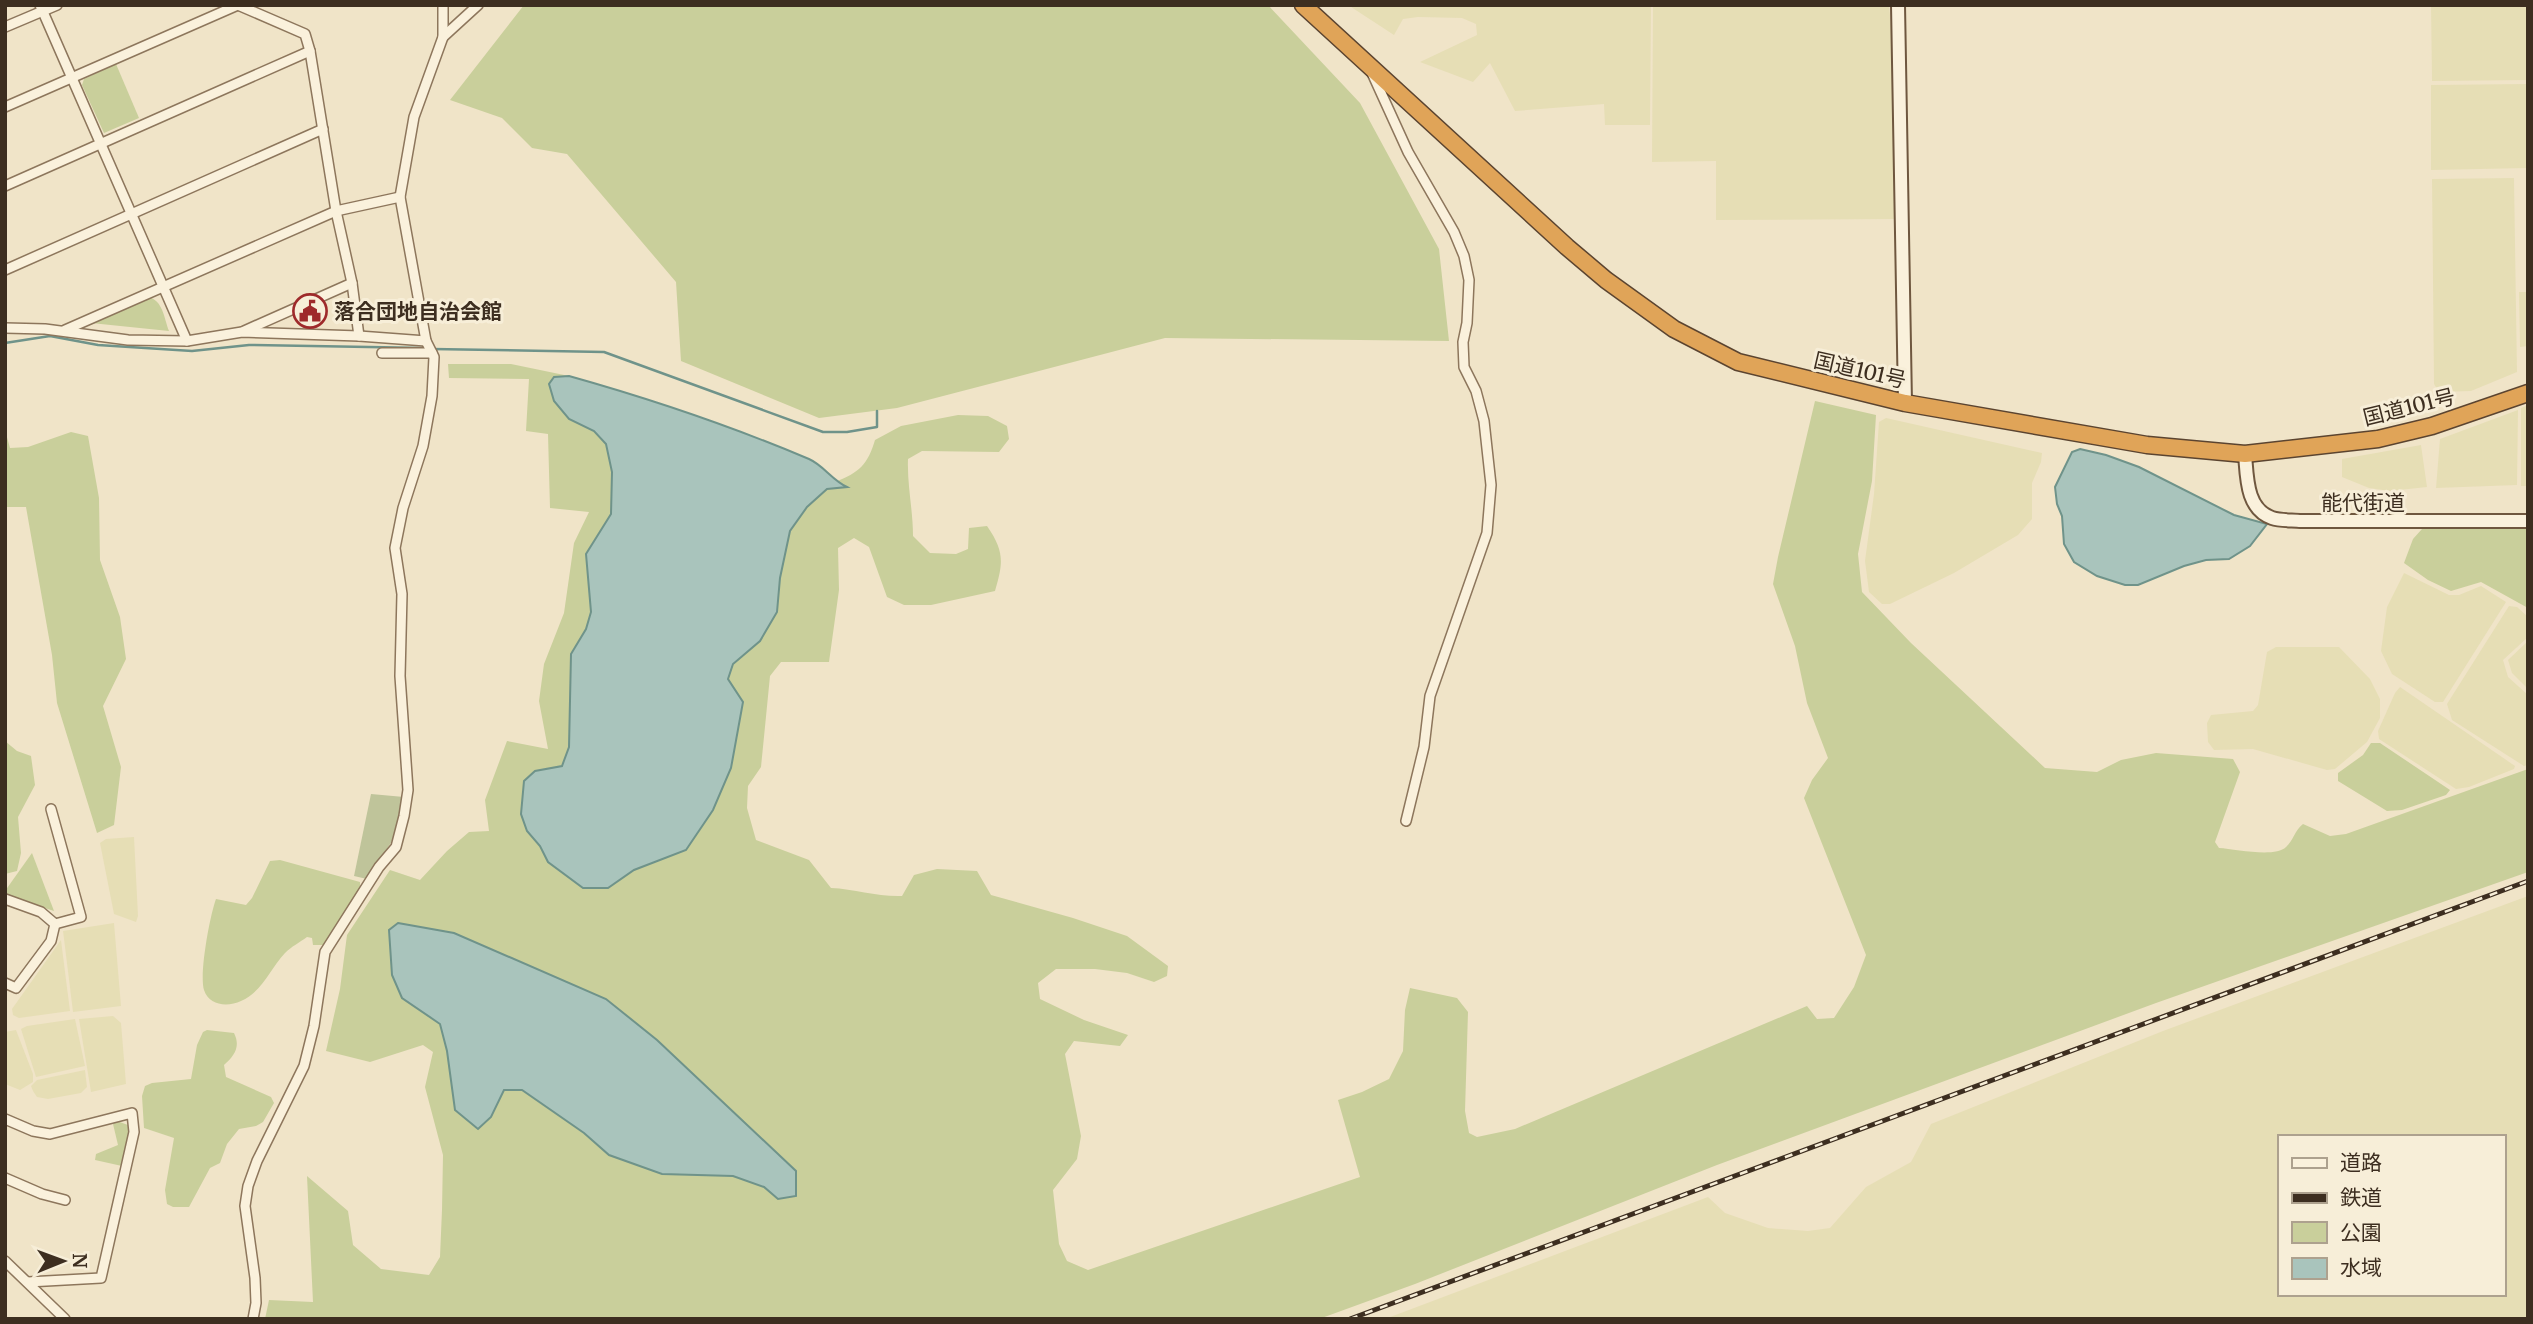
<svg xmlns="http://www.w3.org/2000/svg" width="2533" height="1324" font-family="Merriweather,'Noto Sans JP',serif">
  <rect width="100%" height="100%" fill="#f0e4c8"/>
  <g fill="#e6deb5" fill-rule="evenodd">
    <path d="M 1348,5 L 1651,5 L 1650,125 L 1605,125 L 1604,104 L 1515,111 L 1490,63 L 1473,82 L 1420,62 L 1477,35 L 1476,24 L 1462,18 L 1418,17 L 1403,19 L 1394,35 Z"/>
    <path d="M 1653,5 L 1889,5 L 1892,37 L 1894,219 L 1716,220 L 1716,161 L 1652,162 Z"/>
    <path d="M 2431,5 L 2528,5 L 2528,80 L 2432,81 Z"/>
    <path d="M 2528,84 L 2528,168 L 2431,170 L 2431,85 Z"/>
    <path d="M 2514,178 L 2517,372 L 2471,391 L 2439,392 L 2434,384 L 2432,179 Z"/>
    <path d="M 2519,292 L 2528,292 L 2528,346 L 2520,347 Z"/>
    <path d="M 2528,405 L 2528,486 L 2521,486 L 2521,408 Z"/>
    <path d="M 2518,410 L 2517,485 L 2436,488 L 2440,439 Z"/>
    <path d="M 1886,418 L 2042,453 L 2041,462 L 2032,483 L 2032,519 L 2018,535 L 1954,573 L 1890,604 L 1882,604 L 1869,592 L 1865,561 L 1874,494 L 1879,422 Z"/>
    <path d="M 2421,445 L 2427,487 L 2390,491 L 2369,488 L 2342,477 L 2342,459 Z"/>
    <path d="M 2404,573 L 2449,595 L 2459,595 L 2481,586 L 2506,602 L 2443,702 L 2435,702 L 2392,674 L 2381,651 L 2387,607 Z"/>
    <path d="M 2509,606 L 2517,607 L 2528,617 L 2528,637 L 2503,660 L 2508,677 L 2528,695 L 2528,765 L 2524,766 L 2452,720 L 2447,704 Z"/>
    <path d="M 2528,641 L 2528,689 L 2512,673 L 2508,660 Z"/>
    <path d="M 2276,647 L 2339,647 L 2370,679 L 2380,699 L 2380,718 L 2367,742 L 2335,769 L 2327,770 L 2253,749 L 2214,750 L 2208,742 L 2207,723 L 2211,715 L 2253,711 L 2258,705 L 2267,652 Z"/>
    <path d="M 2400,687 L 2515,766 L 2514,769 L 2469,787 L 2456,789 L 2379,739 L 2378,731 L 2395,693 Z"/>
    <path d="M 134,837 L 138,916 L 136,922 L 114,914 L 100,843 L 106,839 Z"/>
    <path d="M 2528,896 L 2528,1319 L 1385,1319 L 1708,1197 L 1725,1213 L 1768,1228 L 1808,1231 L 1830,1228 L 1866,1187 L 1911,1162 L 1931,1124 L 2163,1031 ZM 2279,1137 L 2503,1137 L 2503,1294 L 2279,1294 Z"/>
    <path d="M 114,923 L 121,1006 L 73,1012 L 63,931 Z"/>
    <path d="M 61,940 L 70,1011 L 19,1018 L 13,1015 L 12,1009 Z"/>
    <path d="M 113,1016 L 121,1023 L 126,1084 L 91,1092 L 79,1019 Z"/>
    <path d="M 75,1019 L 85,1066 L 36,1077 L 21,1029 L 27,1026 Z"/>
    <path d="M 16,1030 L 33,1074 L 33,1082 L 20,1090 L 5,1084 L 5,1032 Z"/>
    <path d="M 85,1070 L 87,1087 L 81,1093 L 48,1099 L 37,1097 L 33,1091 L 31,1086 L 37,1080 Z"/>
  </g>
  <g fill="#c9cf9b" fill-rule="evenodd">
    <path d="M 524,5 L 1268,5 L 1360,103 L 1439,249 L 1449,341 L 1165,338 L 897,408 L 819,418 L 681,361 L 676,282 L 567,154 L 532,148 L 502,118 L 450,100 Z"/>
    <path d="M 116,64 L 139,118 L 104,133 L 82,85 L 84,79 Z"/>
    <path d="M 148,297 C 163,300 164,318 169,331 L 91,323 Z"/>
    <path d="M 448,364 L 511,364 L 569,376 L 554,377 L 549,384 L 554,401 L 569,419 L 594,431 L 606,444 L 612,472 L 611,514 L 586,554 L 591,612 L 586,629 L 571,655 L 569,747 L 562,766 L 535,771 L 524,781 L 521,814 L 527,831 L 540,846 L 548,861 L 583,888 L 608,888 L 634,870 L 685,850 L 728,679 L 733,664 L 760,641 L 780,578 L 790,531 L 807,507 L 827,489 L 846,486 L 835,482 C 859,473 868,464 875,440 L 901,426 L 958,415 L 988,416 L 1007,426 L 1009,439 L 999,452 L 922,451 L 908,459 C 907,485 913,510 913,536 L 930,553 L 956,554 L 968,549 L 969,528 L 987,526 C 1005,552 1003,563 995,591 L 931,605 L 904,605 L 887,597 L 869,547 L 854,538 L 838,548 L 839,590 L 829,662 L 781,662 L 770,676 L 761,767 L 748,786 L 747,808 L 756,840 L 809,860 L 831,888 C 855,889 878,897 902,896 L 914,875 L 937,869 L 977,871 L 991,895 L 1073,918 L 1127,936 L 1168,966 L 1167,976 L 1154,982 L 1127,973 L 1095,969 L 1056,969 L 1038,983 L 1040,999 L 1084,1020 L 1128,1035 L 1120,1046 L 1074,1041 L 1065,1054 L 1081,1136 L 1077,1159 L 1053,1190 L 1059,1244 L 1067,1261 L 1088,1270 L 1360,1177 L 1338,1100 L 1362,1092 L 1389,1079 L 1403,1051 L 1405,1010 L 1410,988 L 1457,998 L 1468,1012 L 1465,1111 L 1469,1133 L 1477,1137 L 1515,1129 L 1807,1006 L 1817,1019 L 1834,1018 L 1854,987 L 1866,955 L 1804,798 L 1812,780 L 1828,758 L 1807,703 L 1795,646 L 1773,584 L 1778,557 L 1815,401 L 1876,415 L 1872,481 L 1858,554 L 1862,592 L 1911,643 L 2045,768 L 2097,772 L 2121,760 L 2156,753 L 2233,759 L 2240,772 L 2215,842 L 2219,848 C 2235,849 2275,858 2286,847 C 2293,841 2295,830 2303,824 L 2330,836 L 2346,834 L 2528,769 L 2528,872 L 2156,1003 L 1717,1165 L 1415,1284 L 1319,1319 L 265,1319 L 269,1300 L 313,1302 L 307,1176 L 348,1211 L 353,1245 L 381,1269 L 429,1275 L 440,1257 L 442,1210 L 443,1155 L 425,1087 L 433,1052 L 423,1045 L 370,1062 L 326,1051 L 340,989 L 347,935 L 390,870 L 420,880 L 447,851 L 469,832 L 489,831 L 485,800 L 507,741 L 548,749 L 539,701 L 544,664 L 564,613 L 574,543 L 589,512 L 550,508 L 548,434 L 526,431 L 529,379 L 449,378 ZM 390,930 L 606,999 L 657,1040 L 795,1171 L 778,1199 L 764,1187 L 732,1176 L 690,1175 L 609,1155 L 584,1133 L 522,1090 L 504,1090 L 491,1117 L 447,1051 L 440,1024 L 402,998 L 392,975 Z"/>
    <path d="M 5,430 L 10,448 L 28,447 L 71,432 L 88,436 L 99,498 L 100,560 L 120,617 L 126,659 L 103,706 L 121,767 L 114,825 L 97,833 L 57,703 L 52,655 L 26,507 L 5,507 Z"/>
    <path d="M 2453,526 L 2528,527 L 2528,608 L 2481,582 L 2451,591 L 2428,580 L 2404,563 L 2413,539 L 2422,529 Z"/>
    <path d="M 5,741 L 17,751 L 31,756 L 35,785 L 18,817 L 21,853 L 17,871 L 5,874 Z"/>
    <path d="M 2371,743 L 2380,743 L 2450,790 L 2446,795 L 2402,810 L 2387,811 L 2338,781 L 2338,773 L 2363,755 Z"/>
    <path d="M 32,853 L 54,911 L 5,895 L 5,891 Z"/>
    <path d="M 280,860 L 360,882 L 360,890 L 324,945 L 313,945 L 312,938 L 307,937 C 300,942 291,947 285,953 C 270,969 262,992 241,1001 C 228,1007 209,1006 204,990 C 199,974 210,915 216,899 L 246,905 L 252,898 L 270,861 Z"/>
    <path d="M 207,1030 L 234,1033 C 241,1047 234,1056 224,1065 L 226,1077 L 271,1097 L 274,1103 L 263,1122 L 256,1126 L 239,1129 L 227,1144 L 220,1163 L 210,1168 L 189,1207 L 173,1207 L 167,1204 L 165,1190 L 174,1138 L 144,1128 L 142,1096 L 145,1086 L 152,1083 L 191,1079 L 197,1045 L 203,1032 Z"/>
    <path d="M 117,1121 L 128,1125 L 129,1136 L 122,1166 L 95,1160 L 96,1154 L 118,1145 L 113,1124 Z"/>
  </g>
  <path fill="#bfc49a" d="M 371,794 L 404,797 L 396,835 L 367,879 L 354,876 Z"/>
  <g fill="#a9c4bc" stroke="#6f938a" stroke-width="2">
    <path d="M 569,376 C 651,399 731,426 809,459 C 823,465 832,480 847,487 L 827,489 L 807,507 L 790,531 L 780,578 L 777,612 L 760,641 L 733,664 L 728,679 L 743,702 L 731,768 L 713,810 L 686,850 L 634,870 L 608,888 L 583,888 L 548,862 L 540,846 L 527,831 L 521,814 L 524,781 L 535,771 L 562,766 L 569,747 L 571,654 L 586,629 L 591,612 L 586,554 L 611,514 L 612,472 L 606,444 L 594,431 L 569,419 L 554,401 L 549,384 L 554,377 Z"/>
    <path d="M 2080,449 L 2106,455 L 2139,467 L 2234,515 L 2267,524 L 2250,546 L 2229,559 L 2206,560 L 2184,566 L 2138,585 L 2125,585 L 2097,576 L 2074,562 L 2064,544 L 2062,516 L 2057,504 L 2055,487 L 2072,452 Z"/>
    <path d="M 398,923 L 454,933 L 606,999 L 657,1040 L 796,1171 L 796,1196 L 778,1199 L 764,1187 L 733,1176 L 662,1174 L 609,1155 L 584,1133 L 522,1090 L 504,1090 L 491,1117 L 478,1129 L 455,1110 L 447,1051 L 440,1024 L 402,998 L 392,975 L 389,930 Z"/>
  </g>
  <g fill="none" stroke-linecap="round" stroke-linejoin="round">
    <g stroke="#6f938a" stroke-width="2.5">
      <path d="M 5,343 L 50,336 L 98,345 L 192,351 L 249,345 L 426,348"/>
      <path d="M 432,349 L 604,352 L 823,432 L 847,432 L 877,427 L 877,411"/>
    </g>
    <g stroke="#8d765c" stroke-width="12">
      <g id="street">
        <path d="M 40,5 L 187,341"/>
        <path d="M 238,5 L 305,34 L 310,51 L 336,211 L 352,283 L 359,336"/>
        <path d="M 5,27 L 57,5"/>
        <path d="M 443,37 L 478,5"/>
        <path d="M 1372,73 L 1408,152 L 1454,232 L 1464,256 L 1469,280 L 1467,323 L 1463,342 L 1464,367 L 1476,391 L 1484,421 L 1491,485 L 1487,533 L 1430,696 L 1424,747 L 1406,821"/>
        <path d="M 5,107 L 238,5"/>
        <path d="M 5,186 L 310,51"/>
        <path d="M 5,270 L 323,129"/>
        <path d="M 5,328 L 45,329 L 128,340 L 187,341 L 242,332 L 359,336 L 426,341"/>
        <path d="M 65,330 L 336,211 L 400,197"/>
        <path d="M 244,331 L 352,283"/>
        <path d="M 382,353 L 432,353"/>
        <path d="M 51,809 L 81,917 L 55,924"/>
        <path d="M 5,899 L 41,912 L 55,924 L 51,941 L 16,988 L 5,983"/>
        <path d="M 5,1119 L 33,1131 L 50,1134 L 132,1113 L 134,1132 L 101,1278 L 28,1282"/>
        <path d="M 5,1178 L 42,1194 L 65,1200"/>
        <path d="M 5,1261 L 65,1319"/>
        <path d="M 253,1319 L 256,1303 L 255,1278 L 245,1206 L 248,1186 L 257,1161 L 304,1066 L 314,1026 L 325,952 L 379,867 L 396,847 L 404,816 L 408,790 L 400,676 L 402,594 L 395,548 L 403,508 L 423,446 L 432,396 L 434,357 L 426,341 L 400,197 L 414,117 L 443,37 L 443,5"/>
      </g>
    </g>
    <g stroke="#6f573f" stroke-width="16">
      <g id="secondary">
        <path d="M 1898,5 L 1905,403"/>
        <path d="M 2245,454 C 2247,477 2246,509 2272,518 C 2281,521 2293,520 2301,521 L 2528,521"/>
      </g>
    </g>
    <g stroke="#5b4430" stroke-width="19">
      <path id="highway" d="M 1303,5 L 1567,247 L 1606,280 L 1674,329 L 1738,362 L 1905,403 L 2147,445 L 2245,454 L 2378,439 L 2432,426 L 2528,393"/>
    </g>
    <use href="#street" stroke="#faf1dc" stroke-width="9"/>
    <use href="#secondary" stroke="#faf1dc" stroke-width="12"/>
    <use href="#highway" stroke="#e0a458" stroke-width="16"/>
    <g stroke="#3d2e20" stroke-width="5">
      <path id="rail" d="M 1350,1319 L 2528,881"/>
    </g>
    <use href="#rail" stroke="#f7eed8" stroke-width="2.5" stroke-dasharray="8" stroke-linecap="butt"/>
  </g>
  <defs>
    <g id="civic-ring" transform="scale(1.75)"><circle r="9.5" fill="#f7eed8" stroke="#9e2a2b" stroke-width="1.5"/><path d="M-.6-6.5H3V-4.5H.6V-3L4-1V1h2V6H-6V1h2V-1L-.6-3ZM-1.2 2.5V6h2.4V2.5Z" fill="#9e2a2b"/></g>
  </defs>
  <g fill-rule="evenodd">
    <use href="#civic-ring" x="310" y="311"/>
  </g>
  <g text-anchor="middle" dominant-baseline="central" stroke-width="6" stroke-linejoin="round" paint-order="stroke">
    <g font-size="21" font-weight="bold" fill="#3d2e20" stroke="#f7eed8" text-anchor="start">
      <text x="334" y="311">落合団地自治会館</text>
    </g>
    <g font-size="21" fill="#3d2e20" stroke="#f7eed8">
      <text transform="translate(1860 370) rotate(13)">国道101号</text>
      <text transform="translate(2409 407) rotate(-14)">国道101号</text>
      <text x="2363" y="502">能代街道</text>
    </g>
  </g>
  <rect width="2533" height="1324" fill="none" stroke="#3d2e20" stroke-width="14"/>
  <rect x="2278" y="1135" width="228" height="161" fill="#f7eed8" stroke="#ada18e" stroke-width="2"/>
  <rect x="2292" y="1158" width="35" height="10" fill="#faf1dc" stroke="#ada18e" stroke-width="2"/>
  <text x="2340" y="1170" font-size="21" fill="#3d2e20">道路</text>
  <rect x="2292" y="1193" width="35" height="10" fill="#3d2e20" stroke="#ada18e" stroke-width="2"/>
  <text x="2340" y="1205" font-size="21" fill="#3d2e20">鉄道</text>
  <rect x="2292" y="1222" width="35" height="21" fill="#c9cf9b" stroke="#ada18e" stroke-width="2"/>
  <text x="2340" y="1240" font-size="21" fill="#3d2e20">公園</text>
  <rect x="2292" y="1258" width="35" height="21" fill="#a9c4bc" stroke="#ada18e" stroke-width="2"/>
  <text x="2340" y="1275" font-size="21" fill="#3d2e20">水域</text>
  <g transform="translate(63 1261) rotate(89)" stroke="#f7eed8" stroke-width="5" paint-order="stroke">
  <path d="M0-5L12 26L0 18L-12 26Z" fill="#3d2e20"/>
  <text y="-10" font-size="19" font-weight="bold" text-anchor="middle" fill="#3d2e20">N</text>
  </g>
</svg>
